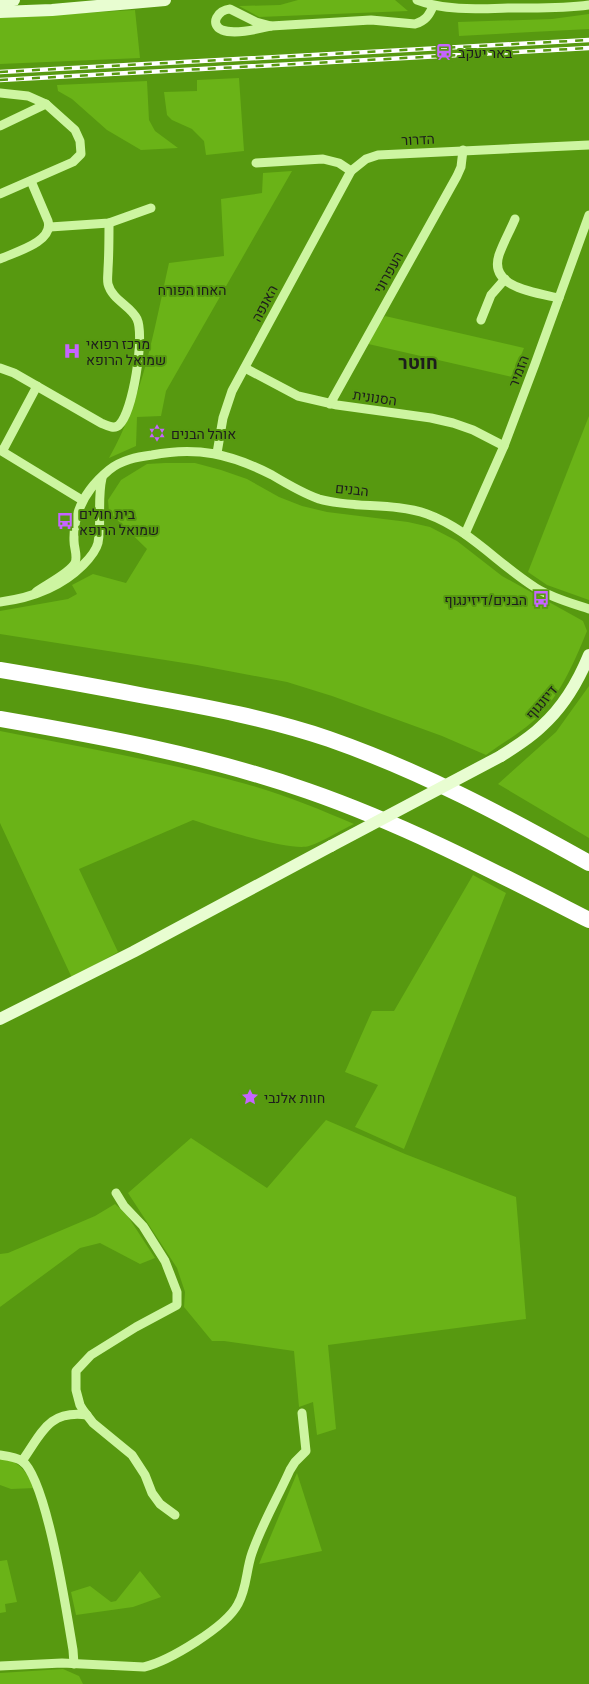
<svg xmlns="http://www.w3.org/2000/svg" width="589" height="1684" font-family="Manrope,Heebo,sans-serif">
  <rect width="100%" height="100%" fill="#579910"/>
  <g fill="#6ab317">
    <path d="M 298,0 L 395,0 L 408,11 L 259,17 L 239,6 L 280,5 Z"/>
    <path d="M 135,10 L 140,58 L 0,64 L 0,18 Z"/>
    <path d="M 589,14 L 589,29 L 459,36 L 458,22 L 552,19 Z"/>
    <path d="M 239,78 L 244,151 L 206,155 L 204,141 L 192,129 L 172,120 L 167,115 L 164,92 L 197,91 L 197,80 Z"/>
    <path d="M 147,81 L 149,120 L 155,131 L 178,148 L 141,150 L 107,130 L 72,99 L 58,91 L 57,85 Z"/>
    <path d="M 292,171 L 166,391 L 161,416 L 137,417 L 136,446 L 109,458 C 143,398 154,330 169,263 L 224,256 L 221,199 L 262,193 L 263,173 Z"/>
    <path d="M 385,316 L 524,348 L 512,377 L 364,343 Z"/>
    <path d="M 589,416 L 589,600 L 547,585 L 528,572 Z"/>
    <path d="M 165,463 L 195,463 L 221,470 L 247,479 L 279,497 L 302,506 L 327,512 L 408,522 L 430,527 L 457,541 L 502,576 L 583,621 L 587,631 C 574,663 558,701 531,723 C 517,735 501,744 486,755 L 442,736 L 332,696 L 287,682 L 197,665 L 0,634 L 0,611 L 68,599 L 77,594 L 72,585 L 93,574 L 126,583 L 147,549 L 109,512 L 108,500 L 121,480 L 147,464 Z"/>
    <path d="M 589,686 L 589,838 L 498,784 L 556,732 Z"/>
    <path d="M 0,731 C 82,747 166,762 246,784 C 283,794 319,809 354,824 C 339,831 324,841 309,846 C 291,852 213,827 193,820 L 79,869 L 118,952 L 72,978 L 0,823 Z"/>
    <path d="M 473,875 L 506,893 L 404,1149 L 355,1127 L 378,1085 L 345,1072 L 372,1011 L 394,1011 Z"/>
    <path d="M 326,1120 L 405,1154 L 516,1197 L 526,1319 L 328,1345 L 336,1429 L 317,1435 L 313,1402 L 299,1407 L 294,1351 L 224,1341 L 212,1341 L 184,1307 L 185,1292 L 177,1268 L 128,1193 L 191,1138 L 267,1188 Z"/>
    <path d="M 115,1204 L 127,1215 L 155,1258 L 140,1264 L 100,1243 L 80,1248 L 0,1307 L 0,1254 L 8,1253 L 95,1216 Z"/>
    <path d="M 0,1458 C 19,1460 26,1472 35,1488 L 11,1489 L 0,1485 Z"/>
    <path d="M 297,1473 L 322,1551 L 259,1564 Z"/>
    <path d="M 7,1560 L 17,1602 L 5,1604 L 6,1612 L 0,1613 L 0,1561 Z"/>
    <path d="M 140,1571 L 161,1597 L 133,1607 L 76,1615 L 71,1592 L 90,1586 L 111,1602 L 116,1601 Z"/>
    <path d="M 63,1669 L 79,1676 L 83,1684 L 0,1684 L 0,1673 Z"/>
  </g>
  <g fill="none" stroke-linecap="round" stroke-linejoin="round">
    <g stroke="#cdf5a1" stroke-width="9">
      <path d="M 417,0 C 445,11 478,9 508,8 C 535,8 562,9 589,5"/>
      <path d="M 230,9 L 256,22 L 271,26 C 258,29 235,35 222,30 C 209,24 218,10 230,9 Z"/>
      <path d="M 271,26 L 371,20 L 415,24 C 425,21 429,16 433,6"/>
      <path d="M 0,93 L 28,96 L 46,104 L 75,130 L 80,141 L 81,154 L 73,162 L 0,194"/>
      <path d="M 0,126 L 46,104"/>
      <path d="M 256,163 L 323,159 L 339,163 L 351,171"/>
      <path d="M 515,219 C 510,231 503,243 499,255 C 488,288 538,293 559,298"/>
      <path d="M 50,227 L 109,223 L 151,208"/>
      <path d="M 0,259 C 15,252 54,242 48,221 L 31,181"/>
      <path d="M 481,320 L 491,295 L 505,279"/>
      <path d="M 0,368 L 14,373 L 101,423 C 106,425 114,430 119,425 C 133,412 145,336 137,319 C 131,306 112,300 108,284 C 107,280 108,274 108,269 C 109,254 109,239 109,223"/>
      <path d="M 245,368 L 298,396 L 337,405 L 431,418 L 453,423 L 473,430 L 504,446"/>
      <path d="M 330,404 L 457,176 L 461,167 L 463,150"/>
      <path d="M 0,450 L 82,500"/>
      <path d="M 3,450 L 37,386"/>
      <path d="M 217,453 L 223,418 L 232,391 L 351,171 L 366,159 L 378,155 L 589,145"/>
      <path d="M 465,534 L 504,446 L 535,364 L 589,215"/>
      <path d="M 36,592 C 45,585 70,573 75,563 C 78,556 74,548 74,541 C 73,511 87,488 109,470 C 121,460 137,457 152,455 C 197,446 231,454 272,475 C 287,484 302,493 319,499 C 354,509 392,502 427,514 C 469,529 499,565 536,588 C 552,598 571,603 589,609"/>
      <path d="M 0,602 C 31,598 61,587 83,565 C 89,559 96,551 98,543 C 102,521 97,500 102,478"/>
      <path d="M 116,1193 L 124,1206 L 143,1226 L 165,1261 L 177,1292 L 177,1305 L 136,1327 L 91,1355 L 76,1371 L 76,1390 L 80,1405 L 83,1410 L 93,1423 L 132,1455 L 145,1475 L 152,1493 L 160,1504 L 175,1515"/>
      <path d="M 0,1455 C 7,1456 16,1457 22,1461 C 47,1479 67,1615 73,1650 L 74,1664"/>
      <path d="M 22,1461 C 42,1433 48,1410 87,1415"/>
      <path d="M 0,1666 L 62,1663 L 144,1667 C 169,1661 226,1627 238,1604 C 247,1588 246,1570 252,1553 C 262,1524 278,1497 290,1470 L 295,1462 L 306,1451 L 302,1413"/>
    </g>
    <g stroke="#e8fdd1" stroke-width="12">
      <path d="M 0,0 L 14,0"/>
      <path d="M 0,12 L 52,10 L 165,0"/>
      <path d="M 501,756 C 515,747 530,738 542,726 C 563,707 578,682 589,655"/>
      <path d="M 0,1019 L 133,952 L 331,846"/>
    </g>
    <g stroke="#fff" stroke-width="16">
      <path d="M 0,670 C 49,678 97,687 145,696 C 207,707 270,719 329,739 C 421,771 505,816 589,863"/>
      <path d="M 0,719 C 104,737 208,756 308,791 C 406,825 497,873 589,920"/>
    </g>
    <g stroke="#fff" stroke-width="4.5">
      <g id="rail">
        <path d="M 0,72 L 589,40"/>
        <path d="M 0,80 L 589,48"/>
      </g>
    </g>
    <use href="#rail" stroke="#579910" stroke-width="2.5" stroke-dasharray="8" stroke-linecap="butt"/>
    <path stroke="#e8fdd1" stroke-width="12" d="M 331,846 L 501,756"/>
  </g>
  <defs>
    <g id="station-bare" transform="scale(1.35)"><path d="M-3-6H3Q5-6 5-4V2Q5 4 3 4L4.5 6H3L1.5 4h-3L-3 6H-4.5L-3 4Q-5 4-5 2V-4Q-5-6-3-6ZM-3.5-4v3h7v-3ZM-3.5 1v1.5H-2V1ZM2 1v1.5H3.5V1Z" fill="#c664ff" stroke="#579910" stroke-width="2.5" paint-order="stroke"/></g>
    <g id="hospital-bare" transform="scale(1.35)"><path d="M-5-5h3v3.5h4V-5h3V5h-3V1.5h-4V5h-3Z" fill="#c664ff" stroke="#579910" stroke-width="2.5" paint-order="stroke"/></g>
    <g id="synagogue-bare" transform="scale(1.35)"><path d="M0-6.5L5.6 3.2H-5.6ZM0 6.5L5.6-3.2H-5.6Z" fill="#c664ff" stroke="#579910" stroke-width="2.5" paint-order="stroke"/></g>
    <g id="bus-bare" transform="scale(1.35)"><path d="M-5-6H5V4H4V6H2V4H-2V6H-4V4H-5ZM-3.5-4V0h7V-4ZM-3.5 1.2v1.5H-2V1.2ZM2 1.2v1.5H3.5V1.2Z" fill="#c664ff" stroke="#579910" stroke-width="2.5" paint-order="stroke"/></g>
    <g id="sight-bare" transform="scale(1.35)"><path d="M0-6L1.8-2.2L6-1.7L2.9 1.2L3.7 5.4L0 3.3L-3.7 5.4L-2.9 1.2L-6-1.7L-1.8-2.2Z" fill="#c664ff" stroke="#579910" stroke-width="2.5" paint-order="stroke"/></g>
  </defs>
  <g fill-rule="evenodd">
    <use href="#station-bare" x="444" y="52"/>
    <use href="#hospital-bare" x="72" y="351"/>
    <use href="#synagogue-bare" x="157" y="433"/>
    <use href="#bus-bare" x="65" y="521"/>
    <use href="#bus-bare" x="541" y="599"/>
    <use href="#sight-bare" x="250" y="1097"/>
  </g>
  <g text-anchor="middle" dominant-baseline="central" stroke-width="4" stroke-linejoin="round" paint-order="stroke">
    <g font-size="14" fill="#1d1d1d" stroke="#579910" text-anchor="start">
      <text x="458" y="52">באר יעקב</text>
      <text x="86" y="343">מרכז רפואי<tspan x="86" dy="16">שמואל הרופא</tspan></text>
      <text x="171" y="433">אוהל הבנים</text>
      <text x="79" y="513">בית חולים<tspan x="79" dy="16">שמואל הרופא</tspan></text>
      <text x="527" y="599" text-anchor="end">הבנים/דיזינגוף</text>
      <text x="264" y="1097">חוות אלנבי</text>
    </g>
    <g font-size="14" fill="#1d1d1d" stroke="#579910">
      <text transform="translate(418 139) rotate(-3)">הדרור</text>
      <text transform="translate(388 272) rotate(-61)">העפרוני</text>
      <text transform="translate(264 303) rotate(-62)">האנפה</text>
      <text transform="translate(518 371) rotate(-69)">הזמיר</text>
      <text transform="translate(375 397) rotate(8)">הסנונית</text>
      <text transform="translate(352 489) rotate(6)">הבנים</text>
      <text transform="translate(541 702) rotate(-49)">דיזנגוף</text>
    </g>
    <g font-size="14" fill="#1c1d1a" stroke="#579910">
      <text x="192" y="289">האחו הפורח</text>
    </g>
    <g font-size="19" font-weight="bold" fill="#1d1d1d" stroke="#579910">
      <text x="418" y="362">חוטר</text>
    </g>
  </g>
</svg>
